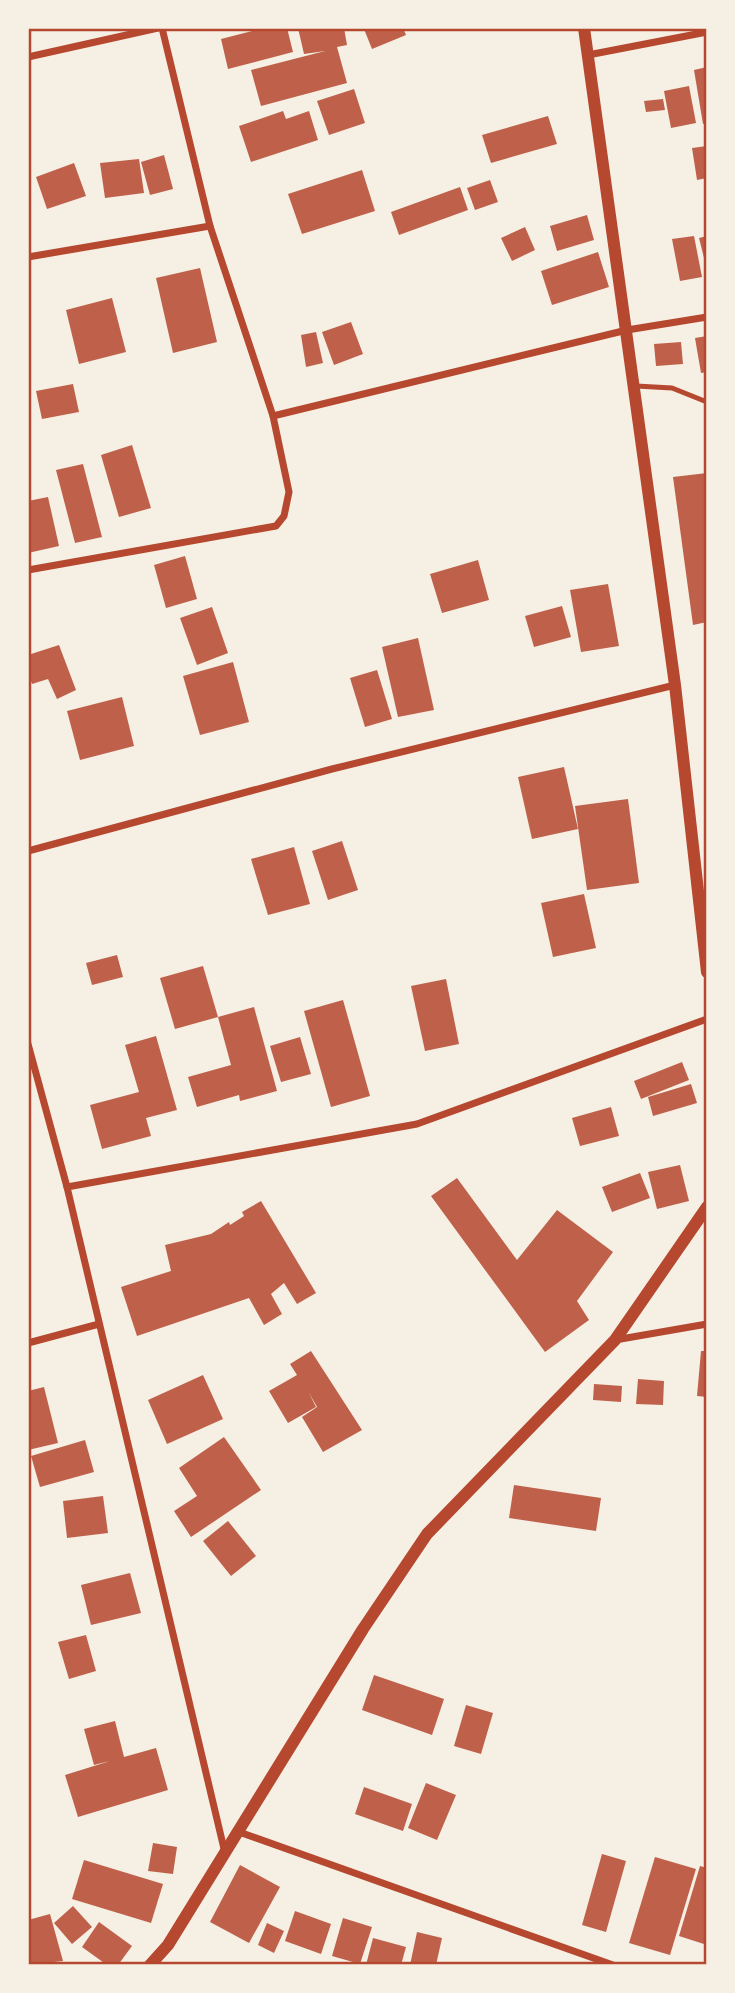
<svg xmlns="http://www.w3.org/2000/svg" width="735" height="1993" font-family="Figtree,sans-serif">
  <rect width="100%" height="100%" fill="#f6efe4"/>
  <g fill="#bf614a">
    <path d="M 264,28 L 287,28 L 293,52 L 228,69 L 221,39 Z"/>
    <path d="M 298,28 L 344,28 L 347,45 L 337,47 L 347,83 L 261,106 L 251,70 L 325,51 L 304,54 Z"/>
    <path d="M 403,28 L 406,35 L 372,49 L 364,29 Z"/>
    <path d="M 707,67 L 707,123 L 703,124 L 694,70 Z"/>
    <path d="M 689,86 L 696,123 L 671,128 L 664,91 Z"/>
    <path d="M 354,89 L 365,123 L 329,135 L 317,101 Z"/>
    <path d="M 663,99 L 665,110 L 646,112 L 644,101 Z"/>
    <path d="M 283,111 L 286,119 L 309,111 L 318,140 L 251,162 L 239,126 Z"/>
    <path d="M 548,116 L 557,144 L 491,163 L 482,135 Z"/>
    <path d="M 707,146 L 707,178 L 697,180 L 692,148 Z"/>
    <path d="M 164,155 L 173,189 L 150,195 L 141,162 Z"/>
    <path d="M 139,159 L 144,193 L 105,198 L 100,163 Z"/>
    <path d="M 74,163 L 86,196 L 47,209 L 36,177 Z"/>
    <path d="M 362,170 L 375,211 L 302,234 L 288,194 Z"/>
    <path d="M 490,180 L 498,202 L 475,210 L 467,188 Z"/>
    <path d="M 460,187 L 468,210 L 399,235 L 391,212 Z"/>
    <path d="M 587,215 L 594,240 L 557,251 L 550,226 Z"/>
    <path d="M 525,227 L 535,250 L 512,261 L 501,238 Z"/>
    <path d="M 694,236 L 702,277 L 680,281 L 672,239 Z"/>
    <path d="M 707,236 L 707,266 L 706,266 L 699,238 Z"/>
    <path d="M 598,252 L 609,287 L 552,305 L 541,271 Z"/>
    <path d="M 200,268 L 217,342 L 173,353 L 156,278 Z"/>
    <path d="M 112,298 L 126,352 L 79,364 L 66,310 Z"/>
    <path d="M 351,322 L 363,354 L 334,365 L 322,332 Z"/>
    <path d="M 316,332 L 323,363 L 306,367 L 301,335 Z"/>
    <path d="M 707,336 L 707,372 L 701,373 L 695,338 Z"/>
    <path d="M 681,342 L 683,364 L 656,366 L 654,344 Z"/>
    <path d="M 73,384 L 79,412 L 42,419 L 36,391 Z"/>
    <path d="M 132,445 L 151,508 L 119,517 L 101,455 Z"/>
    <path d="M 83,464 L 102,537 L 75,543 L 56,470 Z"/>
    <path d="M 707,473 L 707,622 L 693,625 L 673,477 Z"/>
    <path d="M 48,497 L 59,546 L 28,553 L 28,501 Z"/>
    <path d="M 185,556 L 197,599 L 166,608 L 154,565 Z"/>
    <path d="M 478,560 L 489,600 L 442,613 L 430,574 Z"/>
    <path d="M 608,584 L 619,646 L 581,652 L 570,590 Z"/>
    <path d="M 562,606 L 571,637 L 534,647 L 525,616 Z"/>
    <path d="M 212,607 L 228,653 L 197,665 L 180,618 Z"/>
    <path d="M 418,638 L 434,710 L 398,717 L 382,647 Z"/>
    <path d="M 59,645 L 76,690 L 57,699 L 48,679 L 32,684 L 28,672 L 28,655 Z"/>
    <path d="M 233,662 L 249,722 L 200,735 L 183,676 Z"/>
    <path d="M 377,670 L 392,719 L 365,727 L 350,678 Z"/>
    <path d="M 122,697 L 134,746 L 80,760 L 67,711 Z"/>
    <path d="M 564,767 L 578,829 L 532,839 L 518,777 Z"/>
    <path d="M 628,799 L 639,883 L 587,890 L 575,806 Z"/>
    <path d="M 342,841 L 358,890 L 328,900 L 312,851 Z"/>
    <path d="M 294,847 L 310,904 L 268,915 L 251,859 Z"/>
    <path d="M 584,894 L 596,948 L 553,957 L 541,903 Z"/>
    <path d="M 117,955 L 123,977 L 92,985 L 86,963 Z"/>
    <path d="M 203,966 L 218,1017 L 175,1029 L 160,978 Z"/>
    <path d="M 446,979 L 459,1044 L 425,1051 L 411,986 Z"/>
    <path d="M 343,1000 L 370,1096 L 331,1107 L 304,1011 Z"/>
    <path d="M 254,1007 L 277,1091 L 240,1101 L 239,1095 L 197,1107 L 188,1077 L 231,1065 L 218,1017 Z"/>
    <path d="M 156,1036 L 177,1110 L 146,1118 L 151,1136 L 102,1149 L 90,1105 L 139,1092 L 125,1045 Z"/>
    <path d="M 300,1037 L 311,1074 L 281,1082 L 270,1046 Z"/>
    <path d="M 682,1062 L 689,1080 L 641,1099 L 634,1081 Z"/>
    <path d="M 691,1084 L 697,1103 L 653,1116 L 648,1097 Z"/>
    <path d="M 611,1107 L 619,1136 L 580,1146 L 572,1118 Z"/>
    <path d="M 680,1165 L 689,1201 L 657,1209 L 648,1172 Z"/>
    <path d="M 640,1173 L 650,1198 L 612,1212 L 602,1187 Z"/>
    <path d="M 457,1178 L 517,1260 L 557,1210 L 613,1252 L 577,1301 L 589,1320 L 545,1352 L 431,1196 Z"/>
    <path d="M 261,1201 L 316,1293 L 297,1304 L 284,1283 L 271,1294 L 282,1314 L 264,1325 L 249,1298 L 137,1336 L 121,1287 L 171,1271 L 165,1245 L 211,1234 L 229,1222 L 230,1225 L 244,1216 L 242,1212 Z"/>
    <path d="M 311,1351 L 362,1430 L 323,1452 L 302,1417 L 317,1407 L 309,1393 L 316,1407 L 288,1423 L 269,1391 L 297,1375 L 290,1364 Z"/>
    <path d="M 701,1351 L 707,1351 L 707,1397 L 697,1396 Z"/>
    <path d="M 203,1375 L 223,1419 L 167,1444 L 148,1400 Z"/>
    <path d="M 638,1379 L 664,1381 L 663,1405 L 636,1404 Z"/>
    <path d="M 594,1384 L 622,1386 L 621,1402 L 593,1400 Z"/>
    <path d="M 44,1387 L 58,1443 L 28,1450 L 28,1391 Z"/>
    <path d="M 224,1437 L 261,1490 L 191,1537 L 174,1511 L 197,1496 L 179,1468 Z"/>
    <path d="M 85,1440 L 94,1472 L 40,1487 L 31,1456 Z"/>
    <path d="M 514,1485 L 601,1498 L 596,1531 L 509,1518 Z"/>
    <path d="M 103,1496 L 108,1533 L 67,1538 L 63,1501 Z"/>
    <path d="M 228,1521 L 256,1556 L 231,1576 L 203,1541 Z"/>
    <path d="M 130,1573 L 141,1613 L 91,1625 L 81,1585 Z"/>
    <path d="M 86,1635 L 96,1671 L 69,1679 L 58,1642 Z"/>
    <path d="M 374,1675 L 444,1699 L 432,1735 L 362,1710 Z"/>
    <path d="M 466,1705 L 493,1713 L 481,1754 L 454,1746 Z"/>
    <path d="M 115,1721 L 124,1757 L 156,1748 L 168,1790 L 78,1817 L 65,1775 L 110,1761 L 94,1765 L 84,1729 Z"/>
    <path d="M 426,1783 L 456,1795 L 437,1840 L 408,1828 Z"/>
    <path d="M 364,1787 L 412,1804 L 403,1831 L 355,1814 Z"/>
    <path d="M 153,1843 L 177,1847 L 173,1874 L 148,1871 Z"/>
    <path d="M 602,1854 L 626,1861 L 606,1932 L 582,1925 Z"/>
    <path d="M 655,1857 L 696,1869 L 670,1955 L 629,1943 Z"/>
    <path d="M 84,1860 L 163,1884 L 151,1923 L 72,1899 Z"/>
    <path d="M 240,1865 L 280,1887 L 249,1943 L 210,1922 Z"/>
    <path d="M 700,1866 L 707,1868 L 707,1945 L 679,1936 Z"/>
    <path d="M 73,1906 L 92,1927 L 72,1944 L 54,1923 Z"/>
    <path d="M 295,1911 L 331,1924 L 321,1954 L 285,1941 Z"/>
    <path d="M 50,1914 L 63,1961 L 28,1965 L 28,1920 Z"/>
    <path d="M 343,1918 L 372,1927 L 360,1964 L 332,1956 Z"/>
    <path d="M 99,1922 L 132,1946 L 118,1965 L 107,1965 L 82,1947 Z"/>
    <path d="M 267,1923 L 284,1931 L 274,1953 L 258,1945 Z"/>
    <path d="M 417,1932 L 442,1938 L 436,1965 L 410,1965 Z"/>
    <path d="M 373,1938 L 406,1947 L 401,1965 L 366,1965 Z"/>
  </g>
  <g fill="none" stroke-linecap="round" stroke-linejoin="round">
    <path stroke="#b5482f" stroke-width="5" d="M 636,386 L 672,388 L 707,402"/>
    <g stroke="#b5482f" stroke-width="7">
      <path d="M 588,55 L 707,32"/>
      <path d="M 28,57 L 158,28"/>
      <path d="M 28,257 L 210,226"/>
      <path d="M 273,416 L 627,330 L 707,317"/>
      <path d="M 28,570 L 276,526 L 284,516 L 289,492 L 273,416 L 210,226 L 162,28"/>
      <path d="M 28,851 L 332,769 L 675,685"/>
      <path d="M 28,1044 L 67,1187 L 225,1853"/>
      <path d="M 67,1187 L 417,1124 L 707,1019"/>
      <path d="M 615,1340 L 707,1324"/>
      <path d="M 28,1343 L 99,1324"/>
      <path d="M 239,1832 L 613,1965"/>
    </g>
    <g stroke="#b5482f" stroke-width="12">
      <path d="M 584,28 L 675,685 L 707,972"/>
      <path d="M 150,1965 L 168,1945 L 363,1629 L 427,1534 L 615,1340 L 707,1207"/>
    </g>
  </g>
  <rect width="735" height="1993" fill="none" stroke="#f6efe4" stroke-width="60"/>
  <rect x="30" y="30" width="675" height="1933" fill="none" stroke="#b5482f" stroke-width="2.5"/>
</svg>
